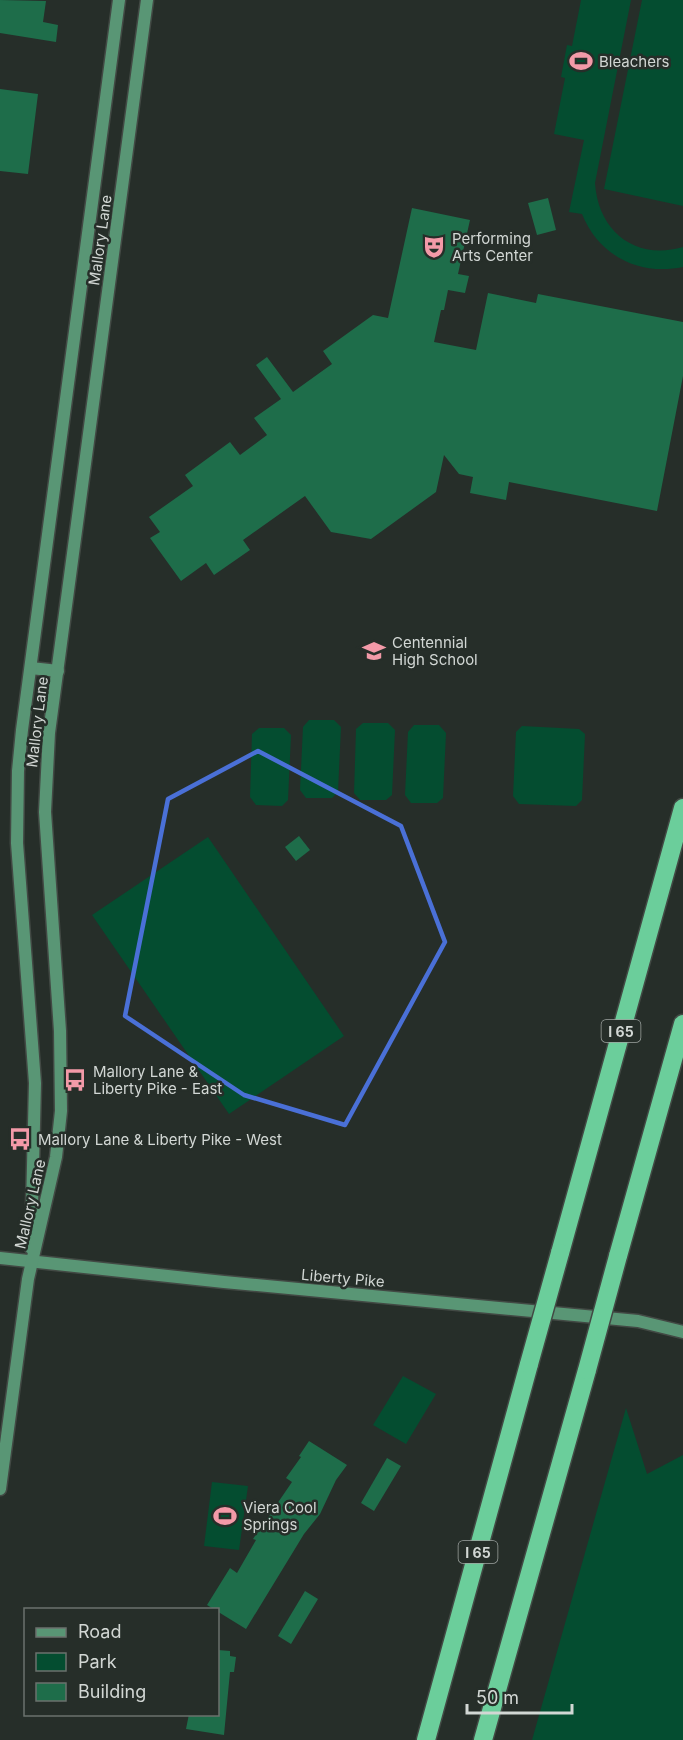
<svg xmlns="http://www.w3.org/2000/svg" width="683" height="1740" font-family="Inter,sans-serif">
  <rect width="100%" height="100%" fill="#262e29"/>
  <g fill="#044d30">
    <path d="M 581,0 L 631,0 L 595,183 C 598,231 635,261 683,247 L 683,267 C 639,276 599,256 582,214 L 569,212 L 584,140 L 554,134 L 565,78 L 561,77 L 567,45 L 572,46 Z"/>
    <path d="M 642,0 L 683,0 L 683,206 L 604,189 Z"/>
    <path d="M 309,720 L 334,720 L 341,727 L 338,792 L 332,798 L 306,798 L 300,790 L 303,727 Z"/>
    <path d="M 363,723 L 388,723 L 395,730 L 392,795 L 386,800 L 360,800 L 354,793 L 356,729 Z"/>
    <path d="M 414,725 L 439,725 L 446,733 L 443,798 L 437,803 L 411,803 L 405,795 L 408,732 Z"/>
    <path d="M 522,726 L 579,729 L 585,734 L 582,800 L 576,806 L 519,804 L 513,796 L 516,732 Z"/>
    <path d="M 259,728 L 284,728 L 291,735 L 288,800 L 282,806 L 256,805 L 250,797 L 252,734 Z"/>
    <path d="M 208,837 L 344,1036 L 229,1114 L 92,915 Z"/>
    <path d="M 403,1376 L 436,1394 L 406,1444 L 373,1425 Z"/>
    <path d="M 626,1408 L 647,1474 L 683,1455 L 683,1740 L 532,1740 Z"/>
    <path d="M 212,1482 L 248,1486 L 239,1550 L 204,1546 Z"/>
  </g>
  <g fill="#1e6d4a">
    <path d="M 0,0 L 46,1 L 43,22 L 58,25 L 56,42 L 0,33 Z"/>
    <path d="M 0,89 L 38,94 L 28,174 L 0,171 Z"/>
    <path d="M 548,198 L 556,230 L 537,235 L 528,203 Z"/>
    <path d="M 412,208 L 470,220 L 458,274 L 469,276 L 465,293 L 448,290 L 444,310 L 441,310 L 434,342 L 476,350 L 488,293 L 536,303 L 538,294 L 683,322 L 683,376 L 657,511 L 509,482 L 506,500 L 470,493 L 473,477 L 459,474 L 444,455 L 436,492 L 371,539 L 331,532 L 305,496 L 243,540 L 250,550 L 214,575 L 206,563 L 181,581 L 150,538 L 160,532 L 149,517 L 193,486 L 185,475 L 230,442 L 240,455 L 267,435 L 254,418 L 281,399 L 256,365 L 267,357 L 293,392 L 332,364 L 323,351 L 373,315 L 388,318 Z"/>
    <path d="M 299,836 L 310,850 L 296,861 L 285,847 Z"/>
    <path d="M 309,1441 L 347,1465 L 336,1480 L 320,1514 L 304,1534 L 246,1629 L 207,1605 L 230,1568 L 237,1573 L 256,1540 L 253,1539 L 292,1482 L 286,1478 L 301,1457 L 299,1456 Z"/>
    <path d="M 387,1458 L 401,1466 L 374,1511 L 361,1503 Z"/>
    <path d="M 305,1591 L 318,1599 L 291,1644 L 278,1636 Z"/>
    <path d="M 218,1650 L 230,1651 L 230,1656 L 236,1657 L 234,1672 L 230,1672 L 224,1735 L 186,1729 L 189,1714 L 218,1714 Z"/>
  </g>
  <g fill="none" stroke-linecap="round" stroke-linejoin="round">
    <g stroke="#424944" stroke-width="15">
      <g id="secondary">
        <path d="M 31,668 L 58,671"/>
        <path d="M 31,1248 L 35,1083 L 17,843 L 18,771 L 22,730 L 119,0"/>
        <path d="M 0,1258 L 224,1282 L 638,1321 L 683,1332"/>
        <path d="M 0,1489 L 28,1279 L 56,1157 L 61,1111 L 60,1031 L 45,812 L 49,733 L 147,0"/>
      </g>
    </g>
    <g stroke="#424944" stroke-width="21">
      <g id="highway">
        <path d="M 560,1253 L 683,808"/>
        <path d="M 618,1256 L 683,1024"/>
        <path d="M 426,1740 L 529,1364"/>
        <path d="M 483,1740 L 587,1370"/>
      </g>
    </g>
    <use href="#secondary" stroke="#599675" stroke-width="12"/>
    <use href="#highway" stroke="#6bce9b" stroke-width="18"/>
    <g stroke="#424944" stroke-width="21" stroke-linecap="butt">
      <g id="highway-bridge">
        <path d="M 529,1364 L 560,1253"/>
        <path d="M 587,1370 L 618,1256"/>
      </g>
    </g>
    <use href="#highway-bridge" stroke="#6bce9b" stroke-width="18"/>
  </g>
  <path fill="none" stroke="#4a70d7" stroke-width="4.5" stroke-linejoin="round" d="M 258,751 L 401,826 L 445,942 L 345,1125 L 244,1095 L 125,1016 L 168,799 Z"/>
  <defs>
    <g id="stadium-bare" transform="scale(1.8)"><path d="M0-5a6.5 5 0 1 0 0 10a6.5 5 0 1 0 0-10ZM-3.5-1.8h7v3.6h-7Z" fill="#f39aa8" stroke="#262e29" stroke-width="2.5" paint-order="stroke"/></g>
    <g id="theatre-bare" transform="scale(1.8)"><path d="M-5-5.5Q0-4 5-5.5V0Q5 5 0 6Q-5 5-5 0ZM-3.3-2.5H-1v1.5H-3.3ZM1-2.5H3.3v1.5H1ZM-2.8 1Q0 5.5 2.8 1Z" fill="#f39aa8" stroke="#262e29" stroke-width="2.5" paint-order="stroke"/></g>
    <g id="school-bare" transform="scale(1.8)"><path d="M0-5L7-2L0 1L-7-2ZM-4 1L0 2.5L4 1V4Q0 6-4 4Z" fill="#f39aa8" stroke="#262e29" stroke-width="2.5" paint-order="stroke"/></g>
    <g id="bus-bare" transform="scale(1.8)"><path d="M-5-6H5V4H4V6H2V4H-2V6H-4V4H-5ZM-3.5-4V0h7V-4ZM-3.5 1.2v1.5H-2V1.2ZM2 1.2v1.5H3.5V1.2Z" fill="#f39aa8" stroke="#262e29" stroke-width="2.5" paint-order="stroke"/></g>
  </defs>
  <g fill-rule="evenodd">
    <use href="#stadium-bare" x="581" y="61"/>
    <use href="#theatre-bare" x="434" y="247"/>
    <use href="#school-bare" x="374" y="651"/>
    <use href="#bus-bare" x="75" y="1080"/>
    <use href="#bus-bare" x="20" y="1139"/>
    <use href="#stadium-bare" x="225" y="1516"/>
  </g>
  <g text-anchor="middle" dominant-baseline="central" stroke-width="5" stroke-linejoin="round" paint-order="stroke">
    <g fill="#262e29" stroke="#9ea4a1" stroke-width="1.5">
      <rect x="601.5" y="1020" width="39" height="22" rx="4.5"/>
      <rect x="458.5" y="1541" width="39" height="22" rx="4.5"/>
    </g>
    <g font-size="14" font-weight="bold" fill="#d2d7d4">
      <text x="621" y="1031">I 65</text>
      <text x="478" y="1552">I 65</text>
    </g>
    <g font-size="15" fill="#d2d7d4" stroke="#262e29" text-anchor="start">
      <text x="599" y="61">Bleachers</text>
      <text x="452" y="238">Performing<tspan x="452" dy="17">Arts Center</tspan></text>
      <text x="392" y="642">Centennial<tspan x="392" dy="17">High School</tspan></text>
      <text x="93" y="1071">Mallory Lane &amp;<tspan x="93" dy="17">Liberty Pike - East</tspan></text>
      <text x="38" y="1139">Mallory Lane &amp; Liberty Pike - West</text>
      <text x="243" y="1507">Viera Cool<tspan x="243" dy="17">Springs</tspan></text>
    </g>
    <g font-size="15" fill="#d2d7d4" stroke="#262e29">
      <text transform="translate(100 240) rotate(-82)">Mallory Lane</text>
      <text transform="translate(37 722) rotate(-83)">Mallory Lane</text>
      <text transform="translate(30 1204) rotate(-77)">Mallory Lane</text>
      <text transform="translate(343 1278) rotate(5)">Liberty Pike</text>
    </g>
  </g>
  <rect x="24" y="1608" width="195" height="108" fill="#262e29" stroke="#6b726d" stroke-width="1.5"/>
  <rect x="36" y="1628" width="30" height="9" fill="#599675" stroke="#6b726d" stroke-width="1.5"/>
  <text x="78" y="1638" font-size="18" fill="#d2d7d4">Road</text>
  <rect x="36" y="1653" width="30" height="18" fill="#044d30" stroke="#6b726d" stroke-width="1.5"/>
  <text x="78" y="1668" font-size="18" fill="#d2d7d4">Park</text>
  <rect x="36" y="1683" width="30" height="18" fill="#1e6d4a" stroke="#6b726d" stroke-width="1.5"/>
  <text x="78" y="1698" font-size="18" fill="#d2d7d4">Building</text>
  <path d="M467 1704v9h105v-9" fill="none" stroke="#d2d7d4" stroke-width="3"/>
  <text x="476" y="1704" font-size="18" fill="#d2d7d4" stroke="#262e29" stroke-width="4.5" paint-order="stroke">50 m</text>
</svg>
